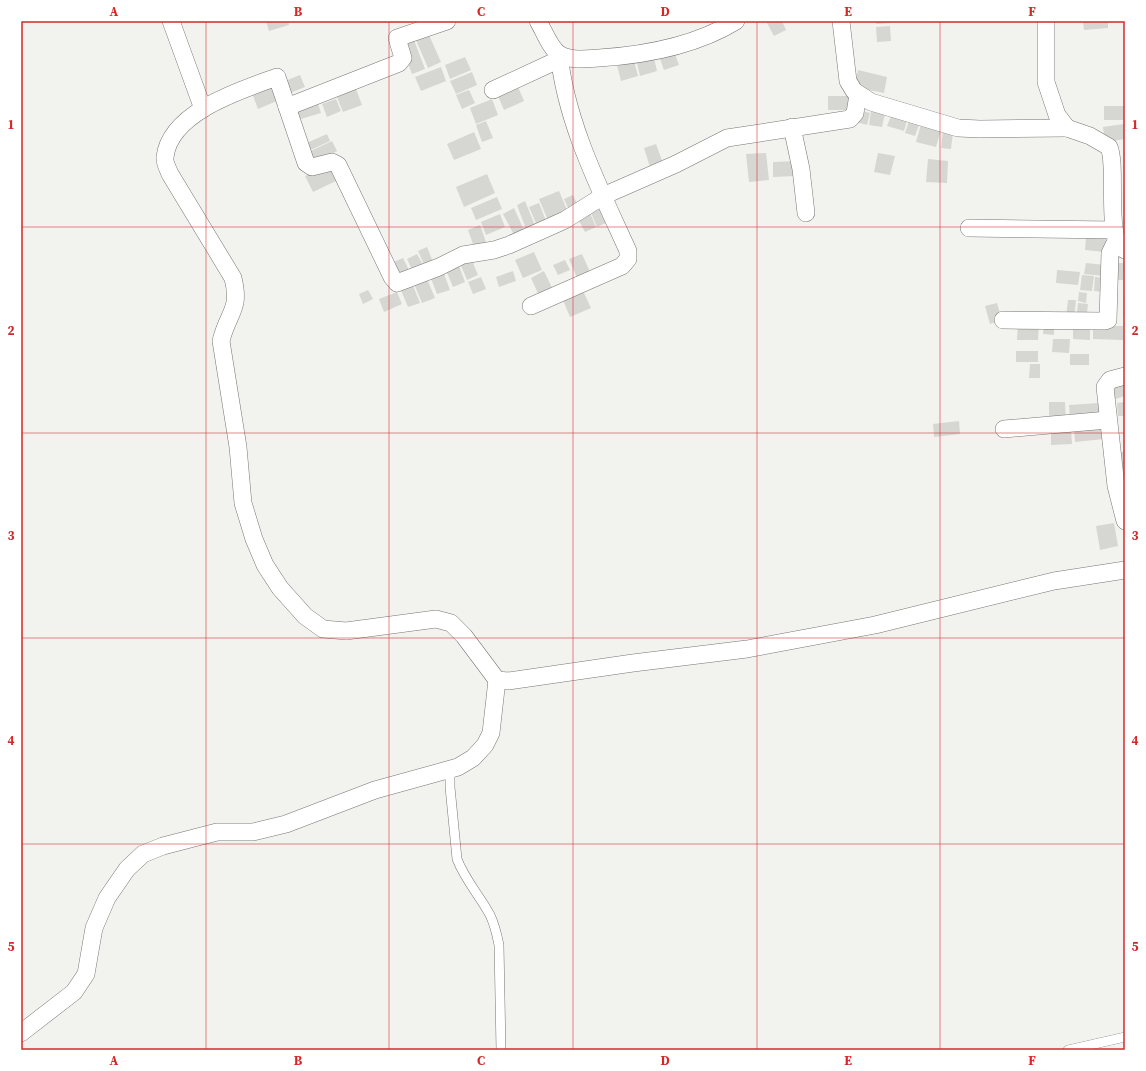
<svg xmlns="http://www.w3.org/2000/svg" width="1146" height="1071" font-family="'Source Serif 4',serif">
  <rect width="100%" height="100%" fill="#f2f3ef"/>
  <g fill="#d6d6d2">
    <path d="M 266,21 L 288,21 L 289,25 L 269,31 Z"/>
    <path d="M 766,21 L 782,21 L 786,30 L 774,36 Z"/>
    <path d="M 876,21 L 890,21 L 890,23 L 876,24 Z"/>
    <path d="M 1083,21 L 1108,21 L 1108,28 L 1084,30 Z"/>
    <path d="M 890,26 L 891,41 L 877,42 L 876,27 Z"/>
    <path d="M 429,35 L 441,62 L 428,68 L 416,40 Z"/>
    <path d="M 414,40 L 425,69 L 412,74 L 401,46 Z"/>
    <path d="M 675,54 L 679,65 L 664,70 L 660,59 Z"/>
    <path d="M 465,57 L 471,70 L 450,79 L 445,65 Z"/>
    <path d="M 654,58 L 657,71 L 640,76 L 637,63 Z"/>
    <path d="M 634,61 L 638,76 L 621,81 L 617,65 Z"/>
    <path d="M 441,67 L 446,81 L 421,91 L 415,77 Z"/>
    <path d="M 858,70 L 887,77 L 884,93 L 854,87 Z"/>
    <path d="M 472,72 L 477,85 L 456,94 L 450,81 Z"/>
    <path d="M 300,75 L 305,87 L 285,95 L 280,83 Z"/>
    <path d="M 273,84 L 279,100 L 258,109 L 252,93 Z"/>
    <path d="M 518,87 L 524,101 L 504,110 L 498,96 Z"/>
    <path d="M 356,89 L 362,105 L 343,112 L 337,97 Z"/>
    <path d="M 469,90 L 475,103 L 462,109 L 456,95 Z"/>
    <rect x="828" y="96" width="26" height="14"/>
    <path d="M 336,99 L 341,111 L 327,117 L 322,104 Z"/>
    <path d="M 492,99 L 498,115 L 476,124 L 470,108 Z"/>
    <path d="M 317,100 L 321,113 L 294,121 L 290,109 Z"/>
    <path d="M 1104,106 L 1125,106 L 1124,120 L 1104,120 Z"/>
    <path d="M 859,110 L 870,113 L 867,125 L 856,122 Z"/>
    <path d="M 871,111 L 885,114 L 882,127 L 869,125 Z"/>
    <path d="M 891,116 L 907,121 L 904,131 L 887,126 Z"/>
    <path d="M 910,118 L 920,122 L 915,136 L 905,133 Z"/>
    <path d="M 486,121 L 493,138 L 482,142 L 476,125 Z"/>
    <path d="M 921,124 L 941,130 L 936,147 L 916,142 Z"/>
    <path d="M 1124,124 L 1125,139 L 1105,142 L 1103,127 Z"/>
    <path d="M 943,130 L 953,132 L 951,149 L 941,148 Z"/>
    <path d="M 474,132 L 481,149 L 454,160 L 447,144 Z"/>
    <path d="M 327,134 L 330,141 L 306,152 L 302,145 Z"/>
    <path d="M 332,141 L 337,151 L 311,164 L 306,153 Z"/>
    <path d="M 656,144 L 664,166 L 651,170 L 644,148 Z"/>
    <path d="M 766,153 L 769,180 L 749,182 L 746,154 Z"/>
    <path d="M 878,153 L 895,156 L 890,175 L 874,172 Z"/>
    <path d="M 928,159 L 948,161 L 947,183 L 926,182 Z"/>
    <path d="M 796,161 L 796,176 L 773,177 L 773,162 Z"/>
    <path d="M 329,165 L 336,181 L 313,192 L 305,176 Z"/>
    <path d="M 487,174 L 495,193 L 464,207 L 456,187 Z"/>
    <path d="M 559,191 L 570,217 L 550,225 L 539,199 Z"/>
    <path d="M 573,195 L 580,210 L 571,214 L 564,199 Z"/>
    <path d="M 497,197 L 502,209 L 476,220 L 471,208 Z"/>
    <path d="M 525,201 L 536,228 L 527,232 L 517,205 Z"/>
    <path d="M 539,203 L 548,226 L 539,230 L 529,207 Z"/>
    <path d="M 514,208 L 524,230 L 514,235 L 503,214 Z"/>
    <path d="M 603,208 L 608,222 L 597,227 L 591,213 Z"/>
    <path d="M 590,213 L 596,227 L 585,232 L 578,219 Z"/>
    <path d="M 500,214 L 505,227 L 486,235 L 481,222 Z"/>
    <path d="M 480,225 L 486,242 L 474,247 L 468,230 Z"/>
    <path d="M 1086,237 L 1106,238 L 1105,252 L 1085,250 Z"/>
    <path d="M 427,247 L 435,267 L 427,271 L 418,251 Z"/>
    <path d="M 534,252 L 542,270 L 523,278 L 515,260 Z"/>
    <path d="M 417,254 L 426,270 L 415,276 L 407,259 Z"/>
    <path d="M 582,254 L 590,272 L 577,278 L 569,259 Z"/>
    <path d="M 470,256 L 478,275 L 467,280 L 459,261 Z"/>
    <path d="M 403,258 L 410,272 L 396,279 L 389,264 Z"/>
    <path d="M 565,260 L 570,270 L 558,275 L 553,265 Z"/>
    <path d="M 458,263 L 465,282 L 453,287 L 445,268 Z"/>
    <path d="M 1086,263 L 1105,265 L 1104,276 L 1084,274 Z"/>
    <path d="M 1111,263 L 1124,263 L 1123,280 L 1111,280 Z"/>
    <path d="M 1057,270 L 1080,272 L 1078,285 L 1056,283 Z"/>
    <path d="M 443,271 L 450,290 L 437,294 L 430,276 Z"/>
    <path d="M 513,271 L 516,281 L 499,287 L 496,277 Z"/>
    <path d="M 544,271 L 555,294 L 541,300 L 531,278 Z"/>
    <path d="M 1082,275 L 1094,276 L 1092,291 L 1080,290 Z"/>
    <path d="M 481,277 L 486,289 L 473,294 L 468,282 Z"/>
    <path d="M 1095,277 L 1107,278 L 1105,292 L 1094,291 Z"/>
    <path d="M 427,279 L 435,298 L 422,303 L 414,284 Z"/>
    <path d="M 412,283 L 420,303 L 408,307 L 400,288 Z"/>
    <path d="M 368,290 L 373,299 L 363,304 L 359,294 Z"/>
    <path d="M 583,291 L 591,308 L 570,317 L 563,300 Z"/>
    <path d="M 397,292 L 402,304 L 384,312 L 379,299 Z"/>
    <path d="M 1079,292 L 1087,293 L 1086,303 L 1078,301 Z"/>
    <path d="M 1124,296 L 1125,296 L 1125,315 L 1123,315 Z"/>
    <path d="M 1068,300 L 1076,300 L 1074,319 L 1066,319 Z"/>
    <path d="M 997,303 L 1002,320 L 990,324 L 985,306 Z"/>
    <path d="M 1078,303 L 1088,304 L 1087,313 L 1077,313 Z"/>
    <path d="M 1018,324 L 1039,325 L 1038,340 L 1017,340 Z"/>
    <path d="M 1044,325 L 1054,325 L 1054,335 L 1043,334 Z"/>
    <path d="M 1093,326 L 1123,326 L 1123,340 L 1093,339 Z"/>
    <path d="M 1073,327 L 1090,327 L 1090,340 L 1073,339 Z"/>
    <path d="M 1053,339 L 1070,339 L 1069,353 L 1052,352 Z"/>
    <rect x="1016" y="351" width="22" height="11"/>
    <rect x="1070" y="354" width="19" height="11"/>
    <path d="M 1030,364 L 1040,364 L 1040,378 L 1029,378 Z"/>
    <path d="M 1125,382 L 1125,396 L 1112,400 L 1107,387 Z"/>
    <path d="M 1049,402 L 1065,402 L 1066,422 L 1049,422 Z"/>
    <path d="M 1125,402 L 1125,416 L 1118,416 L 1117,403 Z"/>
    <path d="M 1099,403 L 1100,420 L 1070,422 L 1069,405 Z"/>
    <path d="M 959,421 L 960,434 L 934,437 L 933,424 Z"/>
    <path d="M 1103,425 L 1104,439 L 1075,442 L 1074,428 Z"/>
    <path d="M 1071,428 L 1072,444 L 1051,445 L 1051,429 Z"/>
    <path d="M 1119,452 L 1125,452 L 1125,475 L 1122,476 Z"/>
    <path d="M 1114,523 L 1118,546 L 1100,550 L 1096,526 Z"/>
  </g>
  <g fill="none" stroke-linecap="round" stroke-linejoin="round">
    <g stroke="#767673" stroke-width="10">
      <g id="service">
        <path d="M 450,769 L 450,787 L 457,859 C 465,880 480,896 490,915 C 495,925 497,935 499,945 L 501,1050"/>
        <path d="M 1068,1050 L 1125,1037"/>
      </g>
    </g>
    <g stroke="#767673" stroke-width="18">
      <g id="minor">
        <path d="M 171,21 L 203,109"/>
        <path d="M 538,21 C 544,31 550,48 559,54 C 571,61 586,59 599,58 C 646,55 695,46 736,21"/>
        <path d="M 841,21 L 848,81 L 854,91 L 871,102 L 958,128 L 980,129 L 1067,128"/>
        <path d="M 1046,21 L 1046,82 L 1057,115 L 1067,128 L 1090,136 L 1109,147 C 1118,168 1104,242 1125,250"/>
        <path d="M 493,90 L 560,59"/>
        <path d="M 858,95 L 855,113 L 850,119 L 727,138 L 676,164 L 603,196 L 565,220 L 509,245 L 494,250 L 463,255 L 439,267 L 397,283 L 392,277 L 338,165 L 332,162 L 312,167 L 306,163 L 277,77 C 241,90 170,112 165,157 C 164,162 168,169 170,174 L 233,278 C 241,310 228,312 221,341 L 238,447 L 243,503 L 254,539 L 265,565 L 280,588 L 305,616 L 323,629 L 346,631 L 436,619 L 451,623 L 464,636 L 497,680 L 508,681 L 633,663 L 747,649 L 875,625 L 1054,581 L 1125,570"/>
        <path d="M 287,107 L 399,63 L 403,58 L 397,38 L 447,21"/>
        <path d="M 792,127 L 801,169 L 806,213"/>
        <path d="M 969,228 L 1114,230"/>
        <path d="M 531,306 L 622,266 L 628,259 L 628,251 C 600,189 566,123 559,54"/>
        <path d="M 1003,320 L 1105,321 L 1108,320 L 1110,253 L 1116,241"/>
        <path d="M 1125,376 L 1110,380 L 1105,387 L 1116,486 L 1125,521"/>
        <path d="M 1004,429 L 1108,420"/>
        <path d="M 21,1033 L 74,992 L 86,974 L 94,928 L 107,898 L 127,869 L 143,854 L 163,846 L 217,832 L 253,832 L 286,824 L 375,790 L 458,767 L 473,758 L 485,745 L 491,733 L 497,680"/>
      </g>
    </g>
    <use href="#service" stroke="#fff" stroke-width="9"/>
    <use href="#minor" stroke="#fff" stroke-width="17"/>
  </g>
  <path fill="none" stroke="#d62828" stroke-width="1" stroke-opacity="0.55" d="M 206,21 L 206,1050M 389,21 L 389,1050M 573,21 L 573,1050M 757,21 L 757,1050M 940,21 L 940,1050M 21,227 L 1125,227M 21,433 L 1125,433M 21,638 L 1125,638M 21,844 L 1125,844"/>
  <rect width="1146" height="1071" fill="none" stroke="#ffffff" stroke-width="44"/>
  <rect x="22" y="22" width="1102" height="1027" fill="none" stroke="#d62828" stroke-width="1.5"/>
  <g font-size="13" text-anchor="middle" font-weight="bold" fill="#d62828">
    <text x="114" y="16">A</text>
    <text x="298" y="16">B</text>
    <text x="481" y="16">C</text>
    <text x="665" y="16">D</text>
    <text x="848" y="16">E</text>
    <text x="1032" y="16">F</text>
    <text x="11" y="129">1</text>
    <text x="1135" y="129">1</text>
    <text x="11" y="335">2</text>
    <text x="1135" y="335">2</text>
    <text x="11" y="540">3</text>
    <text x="1135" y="540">3</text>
    <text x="11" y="745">4</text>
    <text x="1135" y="745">4</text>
    <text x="11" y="951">5</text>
    <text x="1135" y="951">5</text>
    <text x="114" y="1065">A</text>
    <text x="298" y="1065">B</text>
    <text x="481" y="1065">C</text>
    <text x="665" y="1065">D</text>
    <text x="848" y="1065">E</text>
    <text x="1032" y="1065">F</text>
  </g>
</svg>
